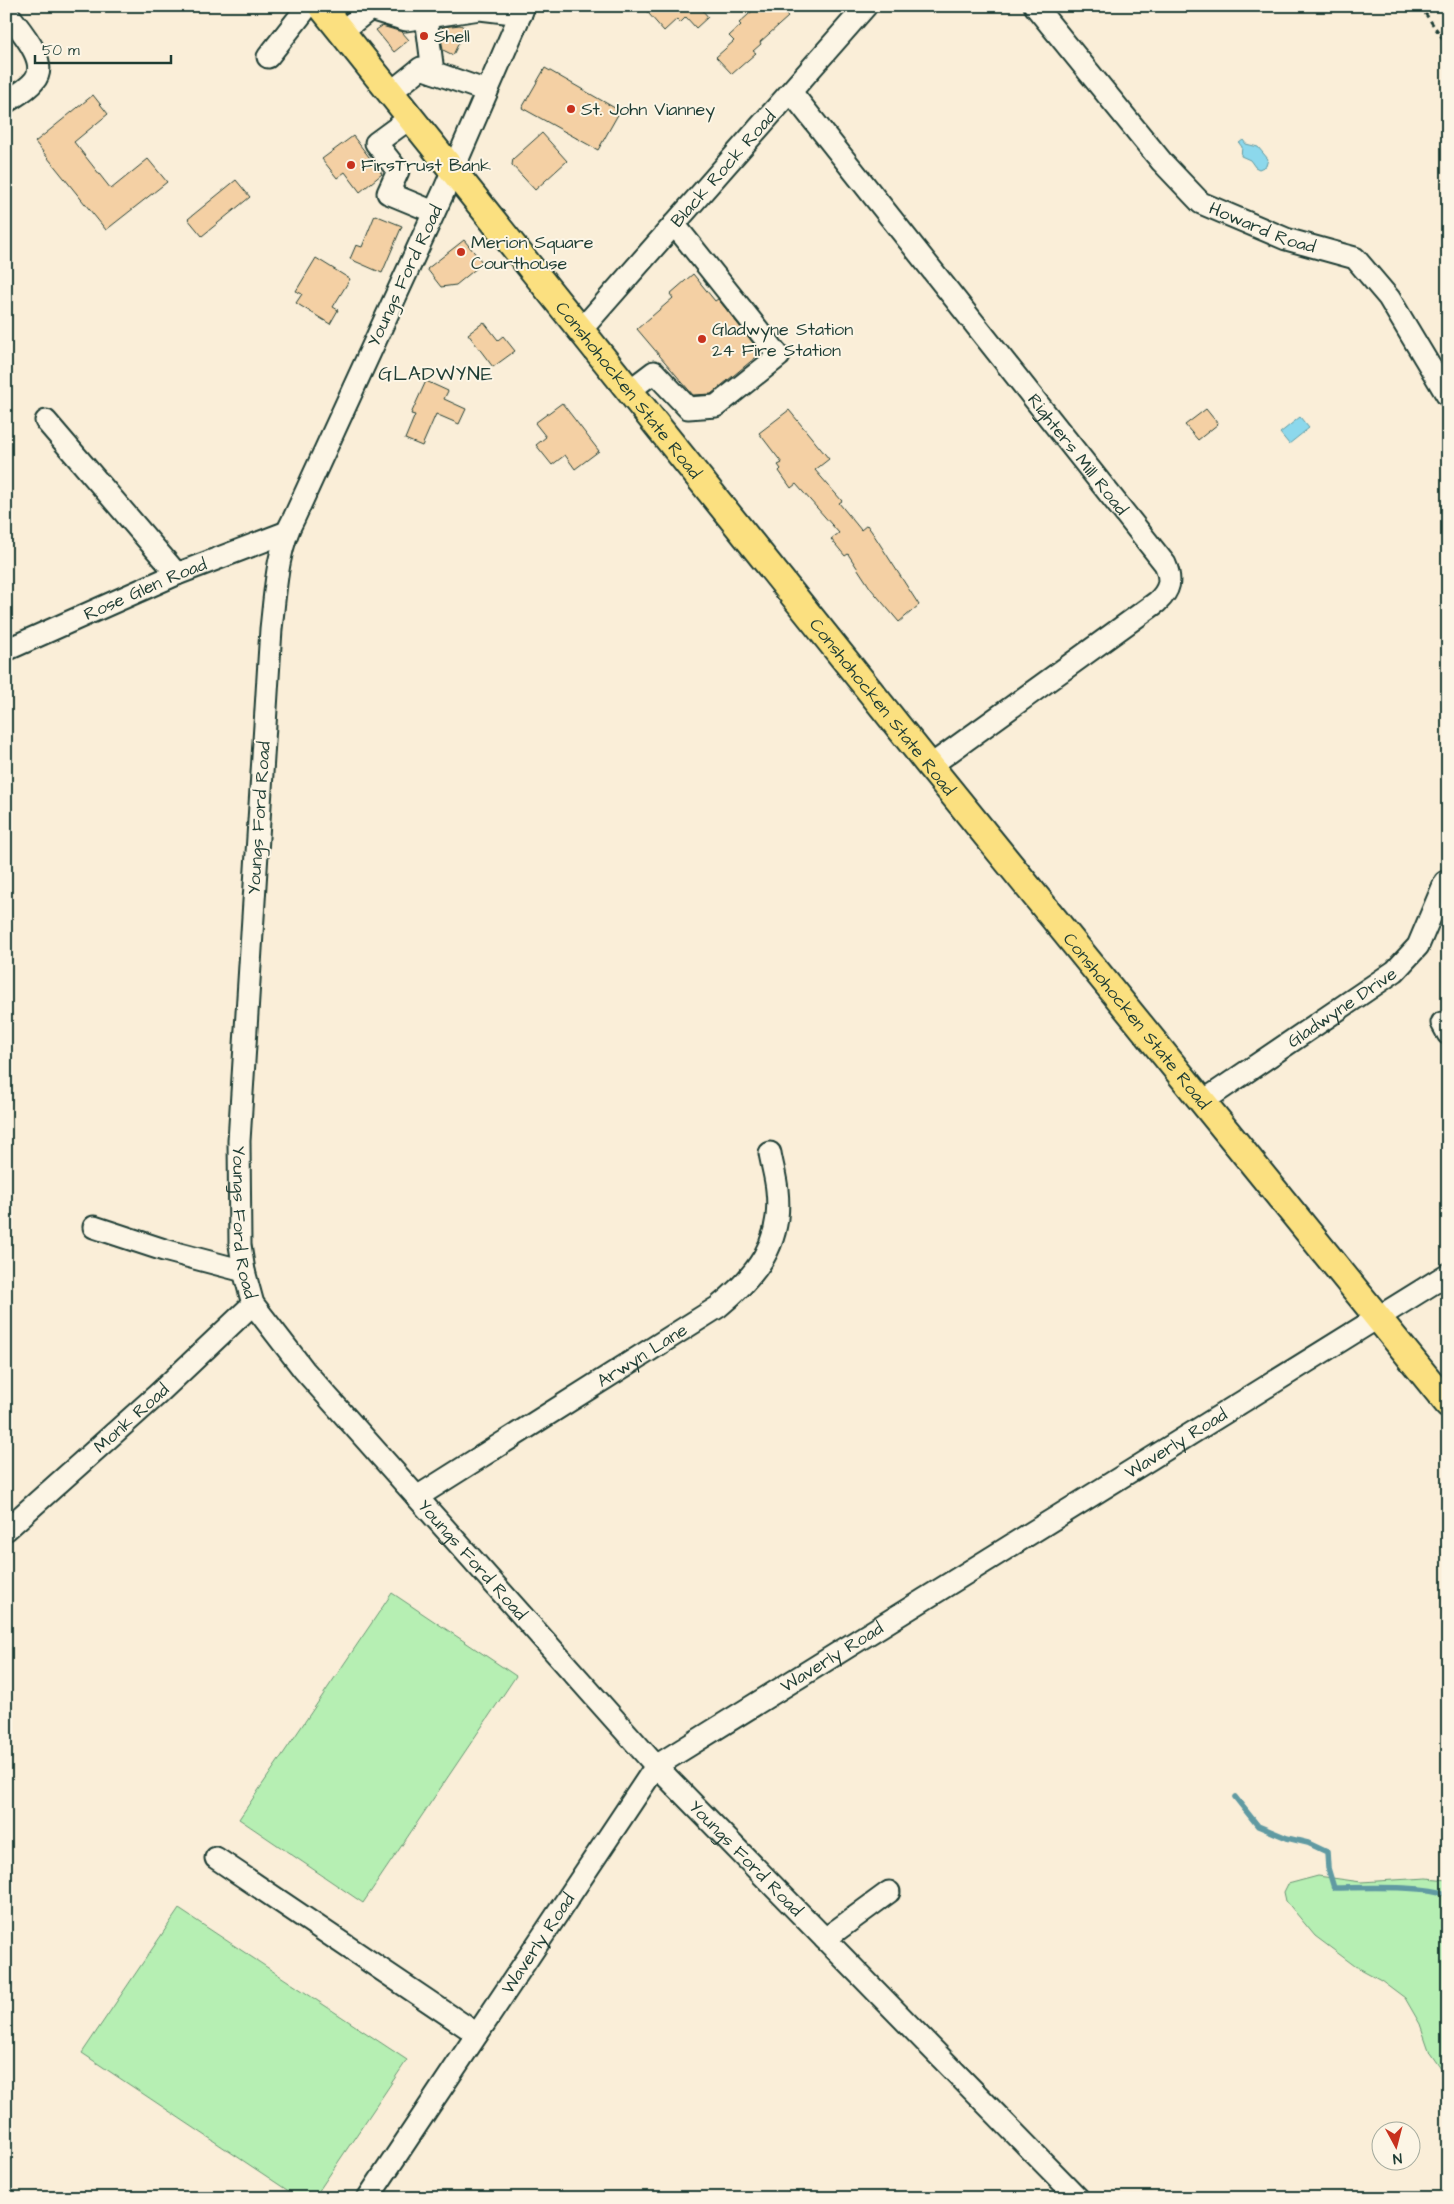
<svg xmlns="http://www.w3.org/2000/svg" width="1454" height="2204" font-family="'Architects Daughter',sans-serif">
  <rect width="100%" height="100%" fill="#faeed8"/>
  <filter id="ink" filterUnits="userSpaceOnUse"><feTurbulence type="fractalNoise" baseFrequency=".02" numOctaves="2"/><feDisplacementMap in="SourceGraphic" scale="10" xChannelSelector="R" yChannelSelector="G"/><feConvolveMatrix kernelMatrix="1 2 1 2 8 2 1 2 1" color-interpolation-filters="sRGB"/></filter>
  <g filter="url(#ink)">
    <g fill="#b6efb3" stroke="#6a9674">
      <path d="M 392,1593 L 516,1676 L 363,1903 L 239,1819 Z"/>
      <path d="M 1318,1876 L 1361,1882 L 1427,1878 L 1448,1880 L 1448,2079 L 1430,2053 L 1420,2024 L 1405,1998 L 1381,1980 L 1355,1966 L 1315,1936 L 1286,1901 L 1284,1892 L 1288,1884 Z"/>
      <path d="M 179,1909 L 407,2060 L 314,2198 L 299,2198 L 82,2053 Z"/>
    </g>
    <g fill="#8cd8ec" stroke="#609aa2">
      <path d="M 1243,140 L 1246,144 L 1258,147 L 1268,159 L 1266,166 L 1259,169 L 1255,167 L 1250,160 L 1241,156 L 1242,147 L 1239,143 Z"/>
      <path d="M 1300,417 L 1309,428 L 1289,444 L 1280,433 Z"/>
    </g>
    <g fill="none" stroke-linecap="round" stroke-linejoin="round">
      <path stroke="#609aa2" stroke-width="5.5" d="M 1235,1797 L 1258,1826 L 1287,1838 L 1308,1843 L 1327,1852 L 1328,1868 L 1334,1888 C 1361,1888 1426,1885 1448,1895"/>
    </g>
    <g fill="#f4d0a4" stroke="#1f3d34">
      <path d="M 642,6 L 699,6 L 708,17 L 696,28 L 686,17 L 680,23 L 677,19 L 664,31 Z"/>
      <path d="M 758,6 L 778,6 L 788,17 L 760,42 L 761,44 L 753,51 L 756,53 L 732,74 L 716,57 L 734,41 L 729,36 L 741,25 L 739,23 Z"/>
      <path d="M 460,25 L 466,28 L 453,55 L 443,50 L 440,31 L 443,27 Z"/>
      <path d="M 382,26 L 402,32 L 409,40 L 394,52 L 376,30 Z"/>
      <path d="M 545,68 L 620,111 L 598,150 L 522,108 Z"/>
      <path d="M 93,95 L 108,114 L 74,142 L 111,189 L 148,159 L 167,182 L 106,230 L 35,142 Z"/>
      <path d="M 542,133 L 567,161 L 535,190 L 512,165 L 513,159 Z"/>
      <path d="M 353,136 L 382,174 L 360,192 L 345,172 L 337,178 L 322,159 Z"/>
      <path d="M 236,180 L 250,197 L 202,236 L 188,219 Z"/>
      <path d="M 375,215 L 402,226 L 382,273 L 350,259 L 356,245 L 362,247 Z"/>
      <path d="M 464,240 L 483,263 L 456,285 L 441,287 L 427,269 Z"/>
      <path d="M 316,258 L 350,279 L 333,307 L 338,310 L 330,324 L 296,303 L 302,294 L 296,291 Z"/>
      <path d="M 693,274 L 715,301 L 718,299 L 761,353 L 711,394 L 693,395 L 637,329 L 673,298 L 670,294 Z"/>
      <path d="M 484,322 L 498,340 L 503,336 L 515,351 L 493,367 L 468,334 Z"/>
      <path d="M 426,381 L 448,391 L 444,399 L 466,409 L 459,424 L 436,414 L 422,446 L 405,439 L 415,415 L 411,414 Z"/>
      <path d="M 562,403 L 599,451 L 575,469 L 565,455 L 552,465 L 536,445 L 546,437 L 535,423 Z"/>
      <path d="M 1206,409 L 1218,424 L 1198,440 L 1185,425 Z"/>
      <path d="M 789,410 L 829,459 L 815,470 L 842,501 L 839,503 L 861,530 L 867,525 L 872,532 L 919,605 L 899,622 L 871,589 L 848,554 L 845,556 L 831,539 L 839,533 L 796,484 L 791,488 L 779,471 L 781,469 L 778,465 L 782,463 L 759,433 Z"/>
    </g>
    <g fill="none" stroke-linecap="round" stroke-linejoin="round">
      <g stroke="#1f3d34" stroke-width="25">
        <g id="minor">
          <path id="s1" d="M 524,6 L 443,193 L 294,518 C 277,548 275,595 271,629 L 239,1141 L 240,1245 L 244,1271 L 253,1304 L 304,1370 L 656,1766 L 1078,2198"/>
          <path id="s2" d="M 1035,6 L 1162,162 L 1201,203 L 1286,239 L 1355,258 L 1389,298 L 1447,395"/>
          <path d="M 6,11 C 18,28 51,62 34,81 C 27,90 15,96 6,102"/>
          <path d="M 426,17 L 433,72"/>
          <path d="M 341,32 L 370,9 L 406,20 L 480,9 L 521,14"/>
          <path d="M 268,57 L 308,6"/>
          <path id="s3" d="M 791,92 L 1165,564 C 1172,580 1170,590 1157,602 L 930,766"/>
          <path d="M 390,93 L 421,68 L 487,91"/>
          <path d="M 410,118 L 376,143 L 398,171 L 388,193 L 434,212"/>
          <path id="s4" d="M 581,330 L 866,6"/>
          <path d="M 629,391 L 654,372 L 688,408 L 716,406 L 779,356 L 674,224"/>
          <path d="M 46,421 L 177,574"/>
          <path id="s5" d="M 6,650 L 177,574 L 287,532"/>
          <path d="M 1442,1023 L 1448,1034"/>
          <path id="s6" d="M 1202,1102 L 1395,971 L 1418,946 L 1445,882"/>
          <path d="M 94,1227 L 164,1250 L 244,1271"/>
          <path id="s7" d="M 417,1497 L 718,1307 C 756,1276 783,1243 777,1190 C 776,1178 772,1165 770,1153"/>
          <path id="s8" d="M 6,1530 L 158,1394 L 253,1304"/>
          <path d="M 216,1858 L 477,2034"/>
          <path d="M 825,1939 L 889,1892"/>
          <path id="s9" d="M 368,2198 L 656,1766 L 1448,1274"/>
        </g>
      </g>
      <g stroke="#1f3d34" stroke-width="30">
        <g id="major">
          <path id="s10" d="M 321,6 L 930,766 L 1448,1404"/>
        </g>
      </g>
      <path stroke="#1f3d34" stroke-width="3" stroke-dasharray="5 4" stroke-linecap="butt" d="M 1420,6 L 1448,46"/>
      <use href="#minor" stroke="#fcf5e5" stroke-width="21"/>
      <use href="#major" stroke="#fbe080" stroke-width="26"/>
    </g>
  </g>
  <g fill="#c8321e" stroke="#fcf5e5" stroke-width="2">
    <circle cx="424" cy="36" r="5"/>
    <circle cx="571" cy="109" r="5"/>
    <circle cx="351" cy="165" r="5"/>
    <circle cx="461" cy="252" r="5"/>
    <circle cx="702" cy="339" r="5"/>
  </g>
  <g text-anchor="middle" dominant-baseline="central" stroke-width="4" stroke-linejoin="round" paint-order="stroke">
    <g font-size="18" fill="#1f3d34" stroke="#fcf5e5" text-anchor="start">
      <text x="434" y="36">Shell</text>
      <text x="581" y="109">St. John Vianney</text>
      <text x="361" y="165">FirsTrust Bank</text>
      <text x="471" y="242">Merion Square<tspan x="471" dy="21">Courthouse</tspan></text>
      <text x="712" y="329">Gladwyne Station<tspan x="712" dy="21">24 Fire Station</tspan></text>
    </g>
    <g font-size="18" fill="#1f3d34" stroke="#fcf5e5">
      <text stroke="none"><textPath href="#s4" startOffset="215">Black Rock Road</textPath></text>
      <text stroke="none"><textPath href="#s2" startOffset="324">Howard Road</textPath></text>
      <text transform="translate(405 276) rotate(-65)">Youngs Ford Road</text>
      <text stroke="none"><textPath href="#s10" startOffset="492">Conshohocken State Road</textPath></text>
      <text stroke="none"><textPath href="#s3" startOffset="462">Righters Mill Road</textPath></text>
      <text stroke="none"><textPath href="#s5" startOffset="152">Rose Glen Road</textPath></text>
      <text stroke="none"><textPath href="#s10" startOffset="898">Conshohocken State Road</textPath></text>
      <text transform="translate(259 818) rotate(-86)">Youngs Ford Road</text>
      <text stroke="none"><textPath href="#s6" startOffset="169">Gladwyne Drive</textPath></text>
      <text stroke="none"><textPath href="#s10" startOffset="1302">Conshohocken State Road</textPath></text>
      <text stroke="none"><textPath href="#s1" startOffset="1270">Youngs Ford Road</textPath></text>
      <text stroke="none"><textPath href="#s7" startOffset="266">Arwyn Lane</textPath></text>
      <text stroke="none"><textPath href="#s8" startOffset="168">Monk Road</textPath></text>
      <text stroke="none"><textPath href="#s9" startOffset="1131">Waverly Road</textPath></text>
      <text stroke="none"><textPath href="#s1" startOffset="1690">Youngs Ford Road</textPath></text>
      <text stroke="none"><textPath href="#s9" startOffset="726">Waverly Road</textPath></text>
      <text stroke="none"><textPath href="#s1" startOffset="2095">Youngs Ford Road</textPath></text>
      <text stroke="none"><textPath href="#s9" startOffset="306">Waverly Road</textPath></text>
    </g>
    <g font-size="20" letter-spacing="1" fill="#1f3d34" stroke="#fcf5e5">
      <text x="436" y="374">GLADWYNE</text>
    </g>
  </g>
  <rect width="1454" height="2204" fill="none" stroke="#fcf5e5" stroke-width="25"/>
  <rect x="12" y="12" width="1429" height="2179" fill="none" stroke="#1f3d34" stroke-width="2" filter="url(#ink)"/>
  <g transform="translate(1396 2146) rotate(173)"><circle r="24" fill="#fcf5e5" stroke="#a4ab9e"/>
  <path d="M0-4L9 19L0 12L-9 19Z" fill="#c8321e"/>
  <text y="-8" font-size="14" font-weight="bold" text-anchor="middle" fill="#1f3d34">N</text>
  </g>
  <path d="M35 55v8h136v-8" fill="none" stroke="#1f3d34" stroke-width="2.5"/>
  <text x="42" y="55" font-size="15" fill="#1f3d34" stroke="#fcf5e5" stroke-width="4" paint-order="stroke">50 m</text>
</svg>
